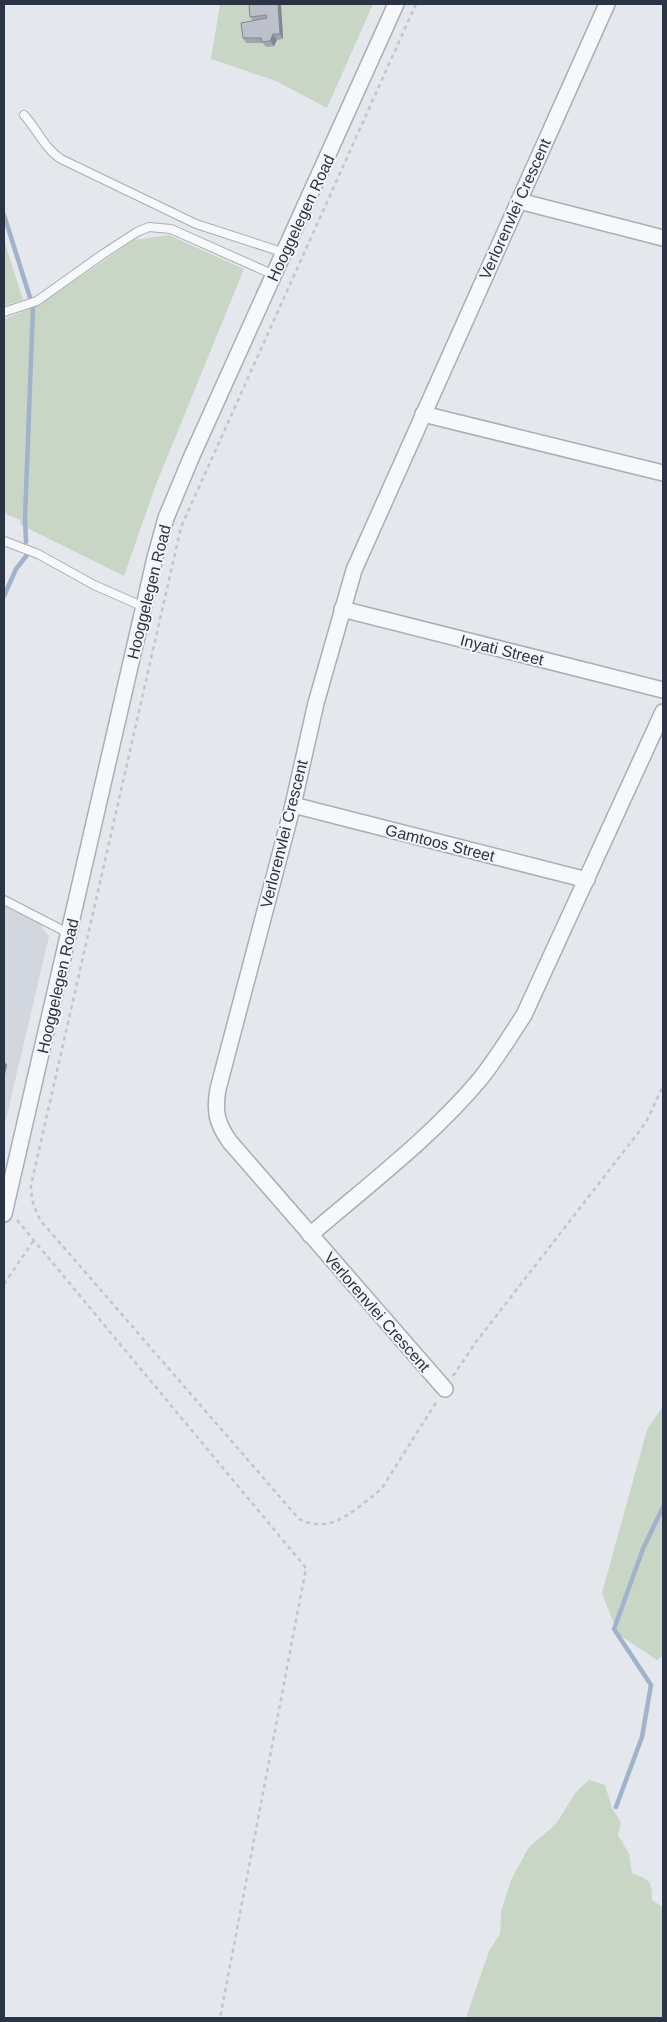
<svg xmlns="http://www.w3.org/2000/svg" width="667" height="2022" font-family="Helvetica,sans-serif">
  <rect width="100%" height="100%" fill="#e4e7ec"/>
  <path fill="#d2d6de" d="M 4,894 L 46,916 L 42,928 L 49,936 L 4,1128 Z"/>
  <g fill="#c9d6c5">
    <path d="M 220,4 L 373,4 L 327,108 L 276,81 L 211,59 Z"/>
    <path d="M 169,235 L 244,269 L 155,487 L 124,576 L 21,525 L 20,520 L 4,513 L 4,319 L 39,305 L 134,240 Z"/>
    <path d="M 4,240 L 23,300 L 4,306 Z"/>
    <path d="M 663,1406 L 663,1655 L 657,1660 L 618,1634 L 602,1593 L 647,1430 Z"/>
    <path d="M 589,1780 L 605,1785 L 612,1808 L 621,1822 L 618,1835 L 629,1854 L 632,1873 C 650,1880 652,1881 652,1900 L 663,1907 L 663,2018 L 466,2018 L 489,1951 L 500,1934 L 501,1912 L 511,1880 L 529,1847 L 556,1824 L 576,1792 Z"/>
  </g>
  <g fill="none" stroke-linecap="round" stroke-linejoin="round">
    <g stroke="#9fb4cc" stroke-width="4.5">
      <path d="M 4,215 L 33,307 L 25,518 L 26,542"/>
      <path d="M 4,596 L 16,569 L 27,555"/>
      <path d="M 616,1807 L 642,1737 L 651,1685 L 614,1629 L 643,1549 L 663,1507"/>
    </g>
    <g stroke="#a9aeb7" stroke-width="10">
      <g id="service">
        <path d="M 24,115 C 37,129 45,149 61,159 L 196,224 L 285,253"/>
        <path d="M 4,312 L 37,301 L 103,254 L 137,232 L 149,227 L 171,229 L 274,275"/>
        <path d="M 4,541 L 38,554 L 94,585 L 144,607"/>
        <path d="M 4,900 L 70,934"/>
      </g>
    </g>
    <g stroke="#a9aeb7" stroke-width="18">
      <g id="minor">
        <path d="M 519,201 L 663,238"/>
        <path d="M 423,414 L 663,473"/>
        <path d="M 342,609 L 663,690"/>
        <path d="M 293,805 L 587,880"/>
        <path d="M 4,1214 L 155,558 L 166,518 L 191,458 L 396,4"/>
        <path d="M 310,1235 C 368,1185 432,1137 481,1078 C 497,1058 510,1036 524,1015 L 663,712"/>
        <path d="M 445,1389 L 230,1142 C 217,1124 214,1112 218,1089 L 293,805 L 316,703 L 354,570 L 607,4"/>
      </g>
    </g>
    <g stroke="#c2c5cb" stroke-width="2.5" stroke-dasharray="4 4" stroke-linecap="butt">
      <path d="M 416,4 L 181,527 L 31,1185 C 31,1199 34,1209 41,1221 L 299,1519 C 324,1531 340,1521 360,1506 C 369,1499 377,1494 384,1485 L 437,1401"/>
      <path d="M 17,1220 L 306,1568 L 220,2018"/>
      <path d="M 4,1284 L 34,1240"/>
      <path d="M 453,1376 L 476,1342 L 638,1133 L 647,1120 L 663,1086"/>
    </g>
    <use href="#service" stroke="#f7f8fa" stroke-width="8"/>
    <use href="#minor" stroke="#f7f8fa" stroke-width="15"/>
  </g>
  <path fill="#a1a5ae" d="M 249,4 L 281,4 L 281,5 L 283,39 L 277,40 L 274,46 L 266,47 L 263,43 L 246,43 L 243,38 L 253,20 L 250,17 Z"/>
  <g fill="#83868d">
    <path d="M 278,4 L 281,4 L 281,5 L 283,39 L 280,34 Z"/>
    <path d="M 273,34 L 277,40 L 274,46 L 270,41 Z"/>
    <path d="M 4,1061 L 7,1065 L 4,1079 Z"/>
  </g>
  <path fill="#bbc0ca" stroke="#83868d" d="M 249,4 L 278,4 L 280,34 L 273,34 L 270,41 L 262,42 L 261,38 L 243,38 L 241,23 L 267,18 L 266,15 L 250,17 Z"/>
  <g text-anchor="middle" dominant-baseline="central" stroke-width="4" stroke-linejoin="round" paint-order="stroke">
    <g font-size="16" fill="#2b3445" stroke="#f4f6f9">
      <text transform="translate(515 209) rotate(-66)">Verlorenvlei Crescent</text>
      <text transform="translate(301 218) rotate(-65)">Hooggelegen Road</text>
      <text transform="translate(149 592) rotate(-76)">Hooggelegen Road</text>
      <text transform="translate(502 650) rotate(14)">Inyati Street</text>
      <text transform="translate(284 834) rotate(-76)">Verlorenvlei Crescent</text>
      <text transform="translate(440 843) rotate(14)">Gamtoos Street</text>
      <text transform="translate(58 986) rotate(-77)">Hooggelegen Road</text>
      <text transform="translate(377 1312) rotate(49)">Verlorenvlei Crescent</text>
    </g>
  </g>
  <rect width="667" height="2022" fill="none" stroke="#2b3445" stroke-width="10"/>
</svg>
